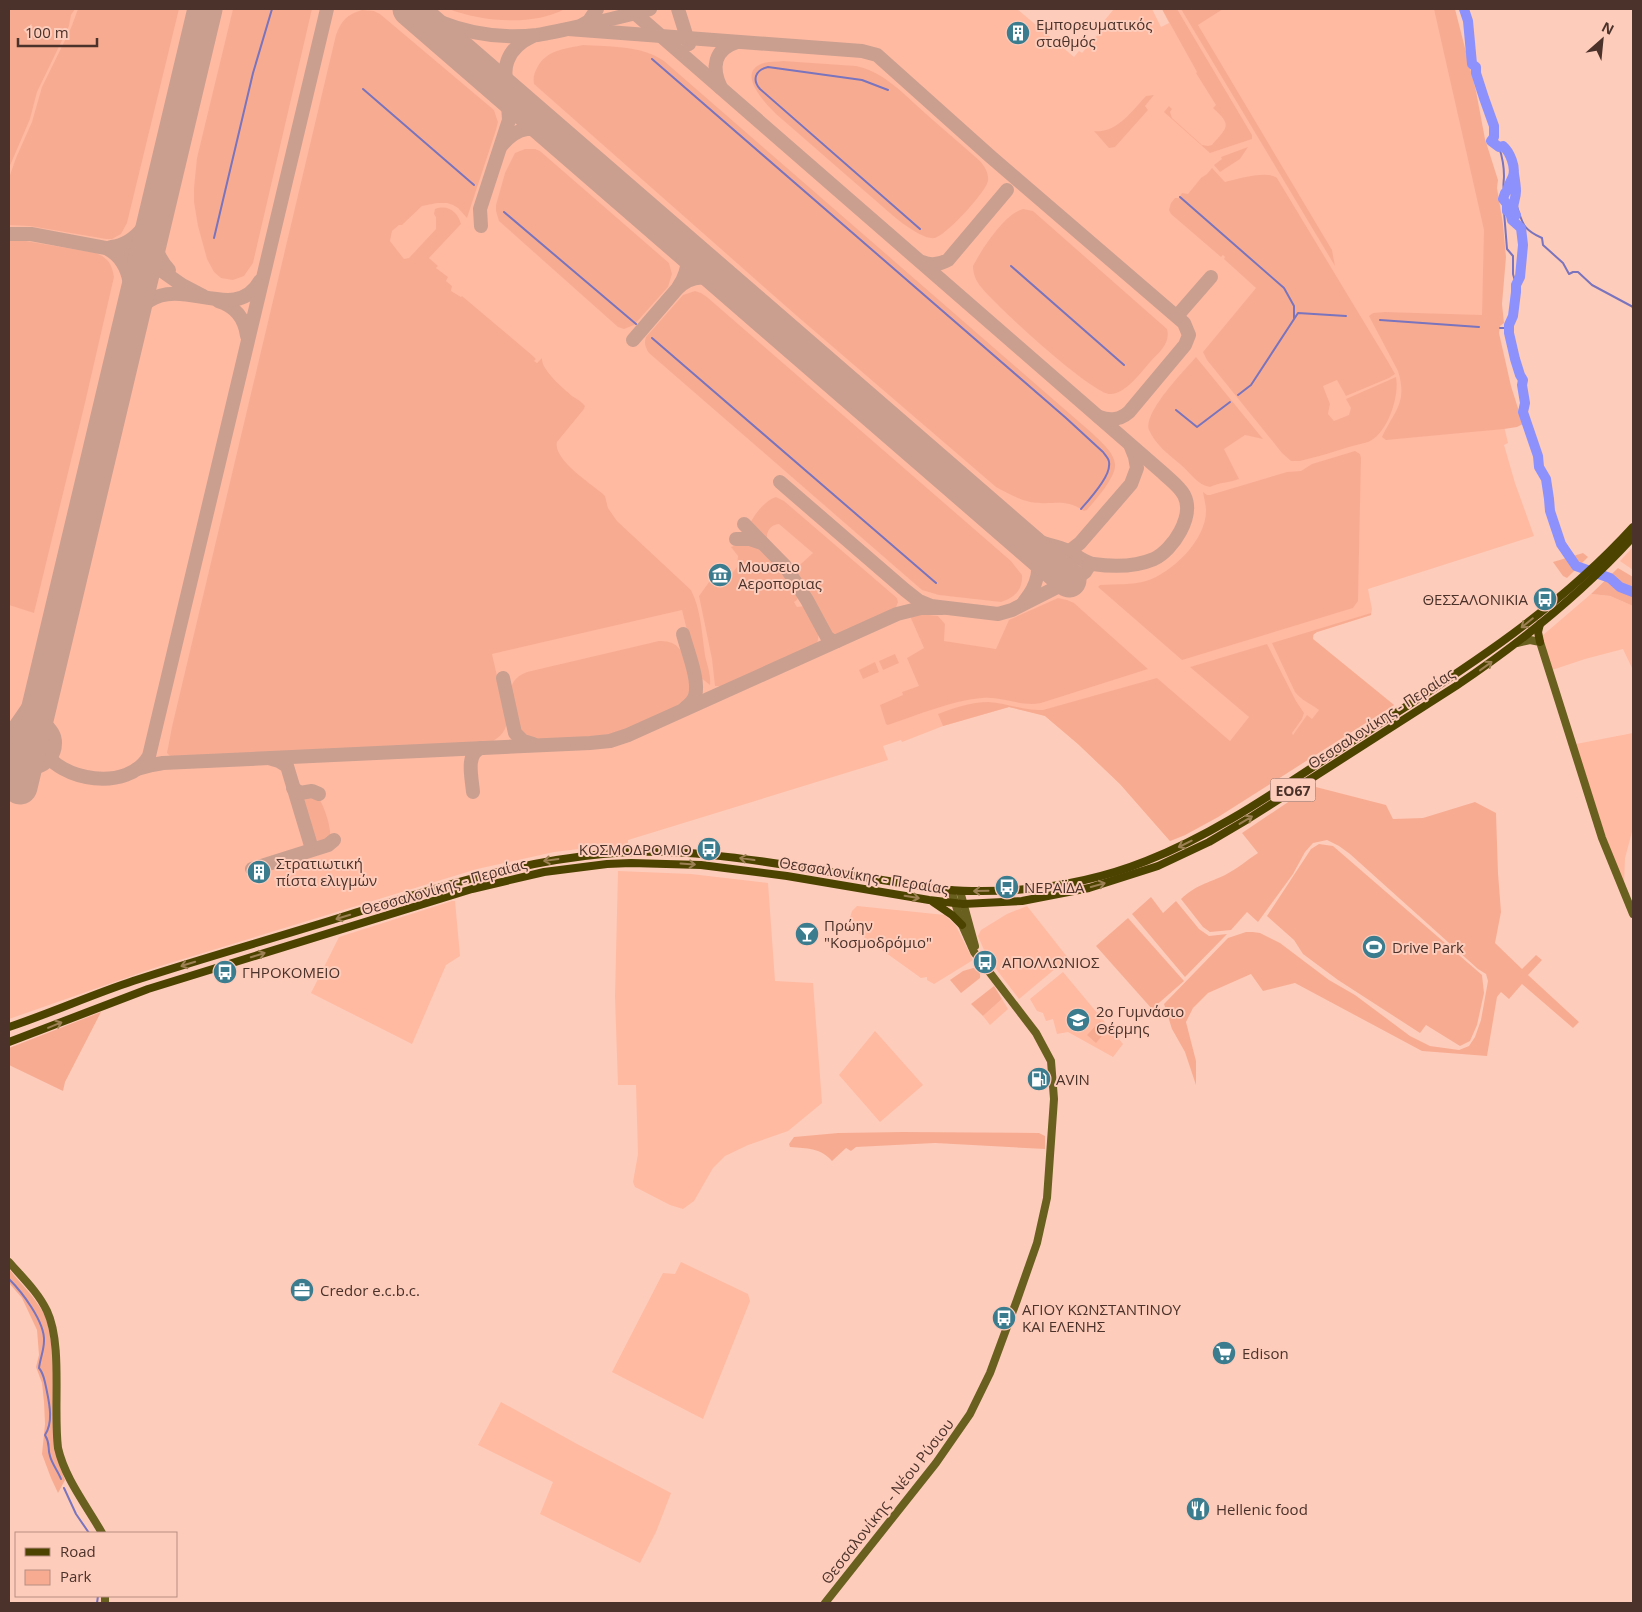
<svg xmlns="http://www.w3.org/2000/svg" width="1642" height="1612" font-family="'Open Sans',sans-serif">
  <rect width="100%" height="100%" fill="#feccbb"/>
  <g fill="#ffbaa1">
    <path d="M 9,9 L 1017,9 L 1074,57 L 1079,51 L 1082,53 L 1107,24 L 1104,21 L 1114,9 L 1152,9 L 1161,27 L 1169,23 L 1162,9 L 1438,9 L 1485,230 L 1504,426 L 1508,443 L 1504,445 L 1515,483 L 1534,536 L 1368,589 L 1372,609 L 1371,615 L 1314,633 L 1313,639 L 1394,705 L 1218,817 L 1185,835 L 1170,841 L 1120,784 L 1078,744 L 1045,716 L 1039,714 L 1009,707 L 943,726 L 902,742 L 901,740 L 883,746 L 888,760 L 628,840 L 628,846 L 587,848 L 554,852 L 477,869 L 157,967 L 9,1019 Z"/>
    <path d="M 1633,547 L 1633,570 L 1620,561 Z"/>
    <path d="M 1591,594 L 1610,596 L 1633,606 L 1633,670 L 1623,649 L 1585,659 L 1552,670 L 1542,636 Z"/>
    <path d="M 1633,733 L 1633,828 L 1625,858 L 1624,885 L 1605,835 L 1576,744 Z"/>
    <path d="M 618,871 L 691,874 L 768,883 L 775,981 L 813,983 L 822,1103 L 788,1131 L 748,1145 L 725,1156 L 713,1168 L 694,1201 L 683,1209 L 670,1205 L 639,1189 L 635,1187 L 633,1182 L 638,1154 L 636,1085 L 618,1085 L 615,997 Z"/>
    <path d="M 452,901 L 455,901 L 460,956 L 446,965 L 412,1044 L 311,993 L 339,937 Z"/>
    <path d="M 857,906 L 945,915 L 956,926 L 973,960 L 934,984 L 927,980 L 927,977 L 921,978 L 850,927 L 850,918 L 852,911 Z"/>
    <path d="M 1027,906 L 1068,958 L 1019,999 L 987,957 L 978,936 L 981,930 L 1007,914 Z"/>
    <path d="M 1063,972 L 1123,1044 L 1113,1057 L 1068,1032 L 1057,1034 L 1053,1019 L 1046,1021 L 1043,1013 L 1037,1011 L 1030,999 Z"/>
    <path d="M 1002,999 L 1008,1009 L 990,1025 L 983,1016 Z"/>
    <path d="M 875,1031 L 923,1085 L 880,1122 L 839,1075 Z"/>
    <path d="M 681,1262 L 748,1294 L 750,1301 L 703,1419 L 612,1372 L 663,1273 L 675,1274 Z"/>
    <path d="M 501,1402 L 577,1444 L 671,1493 L 656,1532 L 640,1563 L 540,1514 L 553,1482 L 478,1445 Z"/>
  </g>
  <g fill="#f7ac92">
    <path d="M 9,9 L 75,9 L 71,15 L 69,26 L 37,92 L 30,119 L 9,168 Z"/>
    <path d="M 78,9 L 179,9 L 127,223 L 121,234 L 112,239 L 106,239 L 30,226 L 9,225 L 9,178 L 16,158 L 32,122 L 42,87 L 71,28 Z"/>
    <path d="M 233,9 L 312,9 L 253,263 L 244,276 L 233,280 L 221,278 L 214,272 L 207,259 L 198,226 L 194,202 L 194,188 L 197,158 Z"/>
    <path d="M 449,9 L 565,9 C 534,26 481,22 449,9 Z"/>
    <path d="M 1162,9 L 1177,9 L 1252,135 L 1252,139 L 1210,153 L 1164,112 L 1169,106 L 1172,109 L 1170,112 L 1172,118 L 1202,145 L 1208,146 L 1212,145 C 1227,127 1233,126 1213,108 L 1216,105 L 1196,73 L 1197,72 Z"/>
    <path d="M 1181,9 L 1223,9 L 1198,25 L 1332,250 L 1335,266 Z"/>
    <path d="M 1434,9 L 1455,9 L 1476,91 L 1485,139 L 1498,180 L 1497,188 L 1503,224 L 1506,257 L 1502,304 L 1504,323 L 1500,326 L 1499,333 L 1511,386 L 1523,424 L 1517,427 L 1504,429 L 1386,440 L 1382,437 C 1394,411 1408,403 1398,371 L 1369,316 L 1373,313 L 1385,312 L 1482,315 L 1484,230 Z"/>
    <path d="M 362,10 L 374,11 L 380,14 L 494,110 L 498,122 L 496,130 L 467,218 L 458,208 L 453,205 L 447,203 L 437,203 L 422,206 L 402,225 L 399,225 L 392,231 L 390,241 L 404,259 L 409,258 L 436,229 L 436,217 L 434,214 L 435,209 C 448,204 458,212 461,224 L 429,258 L 438,266 L 436,268 L 448,277 L 446,281 L 452,286 L 451,291 L 461,297 L 462,296 L 533,356 L 536,359 L 534,361 L 537,363 L 542,358 C 541,370 563,388 572,396 C 577,399 581,401 585,406 L 584,409 L 557,442 C 553,459 590,483 602,493 L 605,496 L 608,508 L 617,521 L 691,590 C 701,609 702,634 705,655 C 707,665 711,673 710,685 L 700,677 L 697,671 L 682,610 L 492,654 L 507,719 C 507,730 501,737 491,742 L 172,758 L 167,753 L 172,727 L 336,35 C 341,21 347,14 362,10 Z"/>
    <path d="M 583,45 C 610,47 641,45 664,61 L 1092,433 C 1100,441 1114,452 1115,464 C 1117,476 1095,501 1087,510 L 1084,511 C 1064,497 1051,506 1030,502 C 1018,499 1007,493 996,487 L 797,316 L 534,84 C 533,77 534,74 537,68 C 546,50 564,49 583,45 Z"/>
    <path d="M 783,61 L 856,66 C 883,71 905,95 925,113 C 943,129 962,145 980,161 C 985,167 989,173 988,181 C 986,192 948,233 937,237 C 934,239 930,238 926,237 C 904,228 886,209 868,194 C 837,167 807,141 776,114 C 767,105 738,76 759,65 C 766,61 776,62 783,61 Z"/>
    <path d="M 1154,95 L 1145,106 L 1148,110 L 1115,147 L 1109,148 L 1094,131 C 1116,134 1132,111 1146,96 Z"/>
    <path d="M 1248,147 L 1240,159 L 1220,172 L 1214,165 L 1222,159 L 1221,157 Z"/>
    <path d="M 525,149 L 535,149 L 540,151 L 669,263 L 672,274 L 668,287 L 634,325 L 624,329 L 618,327 L 499,221 L 496,211 L 496,205 L 505,173 L 515,153 Z"/>
    <path d="M 1212,168 L 1225,182 C 1237,179 1268,170 1277,178 L 1387,360 L 1395,374 L 1389,378 L 1346,396 L 1337,380 L 1323,386 L 1330,404 L 1328,414 L 1334,421 L 1349,415 L 1351,408 L 1346,399 L 1396,377 C 1400,396 1387,435 1368,442 C 1362,444 1355,445 1349,447 C 1333,452 1317,457 1300,461 L 1291,461 L 1282,453 L 1207,360 L 1203,352 L 1256,288 L 1224,259 L 1225,257 L 1223,255 L 1221,257 L 1171,214 L 1169,210 L 1171,203 L 1175,198 L 1179,198 L 1182,193 L 1188,194 L 1201,178 L 1207,174 Z"/>
    <path d="M 1023,209 L 1033,211 L 1167,329 C 1171,342 1160,352 1151,361 C 1142,371 1125,395 1110,394 C 1091,393 996,306 981,287 C 976,281 973,274 973,266 C 982,249 1004,214 1023,209 Z"/>
    <path d="M 20,240 L 96,253 C 108,258 112,264 114,277 L 85,403 L 34,613 L 9,605 L 9,241 Z"/>
    <path d="M 695,291 L 701,293 L 707,297 L 1011,561 L 1022,575 C 1023,590 1014,598 1001,602 L 939,595 L 922,590 L 649,353 C 645,347 644,343 646,337 L 683,295 Z"/>
    <path d="M 1196,357 L 1263,439 L 1245,435 L 1224,449 L 1239,479 C 1229,483 1220,482 1210,487 C 1197,485 1190,472 1180,464 C 1169,455 1155,444 1149,430 C 1143,412 1185,370 1196,357 Z"/>
    <path d="M 1355,451 L 1360,454 L 1361,458 L 1358,601 L 1353,608 L 1182,660 L 1098,587 L 1100,585 C 1115,584 1132,585 1146,581 C 1172,573 1206,540 1206,511 C 1206,505 1204,499 1203,492 L 1207,495 L 1210,495 L 1287,472 L 1301,471 L 1312,464 Z"/>
    <path d="M 776,497 L 784,501 L 897,598 L 898,602 L 895,610 L 833,638 L 828,634 L 807,596 L 792,572 L 813,553 L 779,524 C 770,525 766,532 767,540 L 765,542 L 749,525 C 755,514 764,501 776,497 Z"/>
    <path d="M 739,544 L 758,546 L 774,560 L 770,566 L 772,568 L 776,565 L 780,567 L 799,594 L 797,600 L 794,602 L 797,607 L 805,606 C 816,615 821,631 817,644 L 728,685 L 721,686 L 715,686 L 712,659 L 699,596 L 712,578 L 722,586 L 737,567 L 738,556 L 731,547 Z"/>
    <path d="M 1583,553 L 1588,557 L 1567,578 L 1563,576 L 1553,562 Z"/>
    <path d="M 1618,568 L 1633,577 L 1633,606 L 1610,596 L 1591,594 Z"/>
    <path d="M 1058,598 L 1067,600 L 1074,603 L 1148,669 L 1041,703 C 1021,707 1002,696 982,698 C 950,701 918,715 888,725 L 886,724 L 880,705 L 903,695 L 902,692 L 919,686 L 907,658 L 924,648 L 910,616 L 920,614 L 938,616 L 945,624 L 944,641 L 996,649 L 1009,620 Z"/>
    <path d="M 1371,613 L 1371,615 L 1317,632 L 1313,635 L 1313,639 L 1394,705 L 1218,817 L 1185,835 L 1170,841 L 1120,784 L 1078,744 L 1045,716 L 1009,707 L 943,726 L 938,714 C 954,708 971,702 988,702 C 1007,703 1024,711 1043,710 L 1157,678 L 1230,741 L 1249,717 L 1190,667 L 1267,644 L 1296,701 L 1304,713 L 1302,719 L 1292,733 L 1293,735 L 1307,715 L 1312,719 L 1319,710 C 1311,704 1301,700 1295,692 L 1272,643 Z"/>
    <path d="M 659,641 C 678,640 684,652 688,669 C 691,684 694,697 679,707 C 672,711 663,714 655,717 C 639,725 622,734 604,737 C 583,740 560,739 539,740 C 531,739 522,735 518,728 C 516,724 515,717 514,713 C 510,695 506,680 527,672 Z"/>
    <path d="M 895,654 L 899,663 L 883,670 L 879,661 Z"/>
    <path d="M 875,662 L 879,672 L 863,679 L 859,670 Z"/>
    <path d="M 1312,786 L 1386,805 L 1393,819 L 1423,818 L 1475,802 L 1496,813 L 1498,873 L 1501,912 L 1495,943 L 1522,969 L 1536,955 L 1542,960 L 1528,975 L 1579,1022 L 1573,1028 L 1522,984 L 1509,999 L 1501,992 L 1497,997 L 1487,1056 L 1422,1051 L 1295,983 L 1263,991 L 1251,974 L 1208,993 L 1193,1008 L 1186,1022 L 1196,1061 L 1196,1085 L 1185,1052 L 1172,1029 L 1164,1004 L 1228,938 L 1246,932 L 1253,932 L 1260,933 L 1280,943 L 1329,980 L 1355,995 L 1410,1036 L 1430,1046 L 1459,1050 L 1469,1046 L 1475,1037 L 1481,1020 L 1488,981 L 1486,974 L 1478,969 L 1350,854 L 1339,846 L 1327,840 L 1313,843 L 1305,852 L 1293,874 L 1258,922 L 1247,912 L 1231,930 L 1210,932 L 1203,927 L 1181,899 C 1196,885 1208,883 1225,875 C 1237,869 1247,860 1258,853 L 1242,833 Z"/>
    <path d="M 308,794 L 317,796 C 323,802 332,828 330,837 C 329,841 326,844 322,844 C 310,845 308,828 306,820 C 303,812 300,805 304,797 Z"/>
    <path d="M 1319,844 L 1333,846 L 1482,975 L 1484,993 L 1477,1025 L 1470,1041 L 1460,1046 L 1426,1025 L 1420,1033 L 1338,980 L 1303,954 L 1294,940 L 1267,916 L 1311,849 Z"/>
    <path d="M 1151,897 L 1163,913 L 1176,901 L 1199,929 L 1209,936 L 1227,934 L 1185,977 L 1132,914 Z"/>
    <path d="M 1128,918 L 1184,981 L 1152,1009 L 1096,946 Z"/>
    <path d="M 973,968 C 978,968 981,973 980,978 L 961,993 L 950,980 L 963,971 Z"/>
    <path d="M 994,986 L 1002,999 L 983,1016 L 971,1004 Z"/>
    <path d="M 101,1012 L 65,1082 L 63,1091 L 9,1065 L 9,1048 Z"/>
    <path d="M 1100,1021 L 1108,1029 L 1096,1043 L 1087,1035 Z"/>
    <path d="M 903,1132 L 1039,1133 L 1045,1136 L 1045,1149 L 935,1143 L 856,1147 L 851,1151 L 846,1148 L 832,1161 C 820,1147 807,1149 790,1147 L 789,1144 L 794,1137 L 838,1133 Z"/>
    <path d="M 9,1269 C 21,1284 35,1297 44,1314 C 57,1341 52,1401 54,1432 C 54,1449 59,1464 65,1480 L 58,1493 L 51,1478 L 42,1454 L 45,1424 L 44,1402 L 42,1383 L 36,1367 L 39,1355 L 37,1330 L 22,1298 L 9,1283 Z"/>
  </g>
  <g fill="none" stroke-linecap="round" stroke-linejoin="round">
    <g stroke="#7974bd" stroke-width="2">
      <path d="M 652,59 L 1066,418 L 1103,452 C 1107,457 1110,460 1109,466 C 1109,478 1089,500 1081,509"/>
      <path d="M 363,89 L 474,185"/>
      <path d="M 888,90 L 862,80 L 768,67 C 755,70 752,80 760,89 L 920,229"/>
      <path d="M 1499,147 C 1502,156 1504,167 1504,176 C 1504,182 1502,187 1505,193"/>
      <path d="M 1180,197 L 1284,288 L 1294,306 L 1294,318"/>
      <path d="M 1503,199 L 1507,249 L 1513,256 L 1513,274 L 1516,285"/>
      <path d="M 1515,201 C 1523,222 1520,228 1542,238 L 1543,245 L 1563,263 L 1569,274 L 1573,272 L 1578,272 L 1592,285 L 1633,307"/>
      <path d="M 504,212 L 636,324"/>
      <path d="M 214,238 L 253,73 L 272,9"/>
      <path d="M 1011,266 L 1124,365"/>
      <path d="M 1380,320 L 1479,327"/>
      <path d="M 1500,328 L 1506,328 L 1509,325"/>
      <path d="M 652,338 L 936,583"/>
      <path d="M 1238,395 L 1251,385 L 1298,313 L 1346,316"/>
      <path d="M 1176,410 L 1197,427 L 1230,402"/>
      <path d="M 9,1279 C 22,1292 45,1322 44,1341 C 44,1350 40,1359 39,1368 C 44,1374 44,1379 46,1387 C 49,1402 54,1421 45,1435 C 51,1445 47,1447 50,1456 C 52,1464 58,1471 61,1479"/>
      <path d="M 64,1488 L 76,1514 L 89,1533"/>
      <path d="M 97,1603 L 98,1596"/>
    </g>
    <g stroke="#8d91fc" stroke-width="10">
      <path d="M 1464,9 L 1468,21 L 1472,64 L 1476,67 L 1476,73 L 1484,98 L 1494,126 L 1494,137 L 1491,141 L 1499,147 L 1503,146 C 1510,152 1516,167 1513,176 C 1511,181 1508,186 1507,191 L 1505,193 L 1503,199 L 1507,204 L 1507,211 L 1510,212 L 1512,220 L 1521,228 L 1523,245 L 1520,277 L 1516,285 L 1516,292 L 1513,316 L 1509,325 L 1509,333 L 1515,359 L 1520,375 L 1523,380 L 1522,385 L 1525,403 L 1523,412 L 1538,456 L 1539,467 L 1546,479 L 1549,499 L 1550,511 L 1561,544 L 1576,566 L 1610,578 L 1620,587 L 1633,592"/>
      <path d="M 1514,174 C 1515,180 1516,186 1516,191 C 1516,201 1510,206 1516,215"/>
    </g>
    <g stroke="#ca9f90" stroke-width="14">
      <path d="M 414,9 C 451,31 495,40 537,35 C 555,32 572,28 590,24 C 610,19 630,15 650,9"/>
      <path d="M 630,9 L 1163,473 C 1170,480 1179,486 1184,495 C 1195,516 1173,550 1154,559 C 1135,567 1113,567 1093,564 C 1083,562 1075,554 1066,550 C 1058,547 1049,545 1040,542 C 1026,536 1013,529 1000,520"/>
      <path d="M 678,9 L 689,44"/>
      <path d="M 582,25 L 589,21 L 597,9"/>
      <path d="M 568,29 L 862,51 L 877,55 L 991,157 L 1184,323 L 1189,335 L 1185,345 L 1129,412 C 1120,420 1111,421 1099,417"/>
      <path d="M 721,88 C 711,68 714,49 737,42"/>
      <path d="M 512,96 C 498,70 507,48 533,36"/>
      <path d="M 502,145 C 519,125 533,126 555,135"/>
      <path d="M 154,224 C 154,243 156,256 169,270"/>
      <path d="M 481,226 L 480,209 L 509,120 L 508,104 L 499,86"/>
      <path d="M 9,234 L 31,234 L 132,253 L 145,259 L 182,285 L 203,296"/>
      <path d="M 111,247 C 137,245 155,215 161,192"/>
      <path d="M 108,249 C 134,263 132,297 130,322"/>
      <path d="M 922,262 C 931,266 939,265 948,260 L 1007,190"/>
      <path d="M 679,286 C 687,274 690,261 685,247"/>
      <path d="M 218,301 C 235,306 245,319 247,336"/>
      <path d="M 1177,316 L 1211,277"/>
      <path d="M 130,325 C 135,317 140,307 149,301 C 184,277 236,324 260,281"/>
      <path d="M 633,340 L 677,289 C 692,273 710,276 728,284"/>
      <path d="M 780,482 L 905,590 L 919,601 L 931,606 L 998,614 L 1012,610 L 1081,575 L 1085,572 L 1090,564"/>
      <path d="M 744,524 L 785,566 L 807,600 L 827,637 L 832,641 L 837,641"/>
      <path d="M 736,539 L 750,539 L 762,543"/>
      <path d="M 1067,551 L 1071,550 L 1080,543 L 1131,484 L 1137,468 L 1135,457 L 1131,447"/>
      <path d="M 1024,602 C 1038,585 1043,568 1032,548"/>
      <path d="M 683,634 C 687,650 700,681 695,696 C 693,702 689,705 685,708"/>
      <path d="M 503,678 L 515,733 L 523,741 L 533,744"/>
      <path d="M 39,706 C 38,720 36,734 42,748 C 59,782 129,792 149,756 L 327,9"/>
      <path d="M 9,742 L 26,731 L 36,718"/>
      <path d="M 9,751 L 16,725 L 45,683"/>
      <path d="M 9,755 C 20,779 55,768 55,743 C 55,732 48,728 42,720 C 40,717 40,713 40,709"/>
      <path d="M 272,759 L 279,761 L 287,766 L 312,849"/>
      <path d="M 137,769 L 152,765 L 163,763 L 590,743 L 610,741 L 628,735 L 897,614 L 921,608 L 942,608"/>
      <path d="M 293,788 L 300,793 L 312,791 L 319,794"/>
      <path d="M 473,792 C 472,778 465,754 481,748"/>
      <path d="M 252,869 L 328,845 L 334,840"/>
    </g>
    <g stroke="#ca9f90" stroke-width="35">
      <path d="M 410,9 L 1069,580"/>
      <path d="M 20,787 L 205,9"/>
    </g>
    <g stroke="#695f1f" stroke-width="8">
      <path d="M 1517,643 L 1530,640 L 1540,642 L 1602,838 L 1633,914"/>
      <path d="M 960,891 L 975,946"/>
      <path d="M 9,1262 C 22,1277 38,1292 47,1311 C 63,1345 53,1408 58,1448 C 65,1479 87,1506 102,1533"/>
      <path d="M 105,1603 L 105,1596"/>
      <path d="M 825,1603 L 936,1463 L 970,1414 L 990,1373 L 1017,1300 L 1037,1243 L 1047,1198 L 1054,1099 L 1051,1061 L 1036,1033 L 974,952 L 962,925 L 951,890"/>
    </g>
    <g stroke="#4d4300" stroke-width="8">
      <path d="M 1540,642 L 1538,632 L 1540,624"/>
      <path d="M 933,902 L 952,915 L 962,925"/>
      <path d="M 9,1027 C 51,1013 91,995 133,981 C 203,958 275,938 345,916 C 430,890 514,862 603,854 C 694,845 786,866 876,879 C 907,884 940,891 972,891 C 1031,892 1091,883 1146,861 C 1218,833 1280,788 1345,746 C 1448,679 1549,619 1633,527"/>
      <path d="M 9,1042 L 148,989 L 472,889 L 544,872 L 607,864 L 631,863 L 701,865 L 787,876 L 929,900 L 963,904 L 1022,901 L 1089,888 L 1158,866 L 1209,842 L 1248,819 L 1456,686 C 1520,643 1581,594 1633,537"/>
    </g>
  </g>
  <defs><path id="oneway-shaft" d="M-6 0H5M1.5-3L5.5 0L1.5 3" fill="none" stroke-width="1.6" stroke-linecap="round" stroke-linejoin="round" transform="scale(1.25)"/></defs>
  <g stroke="#9d8154">
    <use href="#oneway-shaft" transform="translate(1527 623) rotate(141)"/>
    <use href="#oneway-shaft" transform="translate(1486 666) rotate(-36)"/>
    <use href="#oneway-shaft" transform="translate(1246 820) rotate(-31)"/>
    <use href="#oneway-shaft" transform="translate(1185 844) rotate(154)"/>
    <use href="#oneway-shaft" transform="translate(747 859) rotate(-172)"/>
    <use href="#oneway-shaft" transform="translate(551 860) rotate(172)"/>
    <use href="#oneway-shaft" transform="translate(688 864) rotate(4)"/>
    <use href="#oneway-shaft" transform="translate(1098 885) rotate(-15)"/>
    <use href="#oneway-shaft" transform="translate(981 891) rotate(179)"/>
    <use href="#oneway-shaft" transform="translate(912 897) rotate(9)"/>
    <use href="#oneway-shaft" transform="translate(343 917) rotate(163)"/>
    <use href="#oneway-shaft" transform="translate(258 955) rotate(-17)"/>
    <use href="#oneway-shaft" transform="translate(188 964) rotate(163)"/>
    <use href="#oneway-shaft" transform="translate(55 1025) rotate(-22)"/>
  </g>
  <defs>
    <g id="building-disc" transform="scale(1.25)"><circle r="9.5" fill="#3c7c8f" stroke="#feccbb"/><path d="M-4-6H4V6H1V3H-1V6H-4ZM-2.5-4.3h1.7v1.8h-1.7ZM.8-4.3h1.7v1.8H.8ZM-2.5-1h1.7V.8h-1.7ZM.8-1h1.7V.8H.8Z" fill="#fff"/></g>
    <g id="museum-disc" transform="scale(1.25)"><circle r="9.5" fill="#3c7c8f" stroke="#feccbb"/><path d="M0-6L6-3V-2H-6V-3ZM-5-1h2V3h-2ZM-1-1h2V3h-2ZM3-1h2V3H3ZM-6 4H6V6H-6Z" fill="#fff"/></g>
    <g id="bus-disc" transform="scale(1.25)"><circle r="9.5" fill="#3c7c8f" stroke="#feccbb"/><path d="M-5-6H5V4H4V6H2V4H-2V6H-4V4H-5ZM-3.5-4V0h7V-4ZM-3.5 1.2v1.5H-2V1.2ZM2 1.2v1.5H3.5V1.2Z" fill="#fff"/></g>
    <g id="bar-disc" transform="scale(1.25)"><circle r="9.5" fill="#3c7c8f" stroke="#feccbb"/><path d="M-6-5H6L.8 .8V4.5H3.5V6h-7V4.5H-.8V.8Z" fill="#fff"/></g>
    <g id="stadium-disc" transform="scale(1.25)"><circle r="9.5" fill="#3c7c8f" stroke="#feccbb"/><path d="M0-5a6.5 5 0 1 0 0 10a6.5 5 0 1 0 0-10ZM-3.5-1.8h7v3.6h-7Z" fill="#fff"/></g>
    <g id="school-disc" transform="scale(1.25)"><circle r="9.5" fill="#3c7c8f" stroke="#feccbb"/><path d="M0-5L7-2L0 1L-7-2ZM-4 1L0 2.5L4 1V4Q0 6-4 4Z" fill="#fff"/></g>
    <g id="fuel-disc" transform="scale(1.25)"><circle r="9.5" fill="#3c7c8f" stroke="#feccbb"/><path d="M-5.5-6h7V0h2V4h1.3V-2.5L3-4.5l.8-.8L6-3V5H2.5V1h-1V6h-7ZM-4.2-4.7v3.2H.2V-4.7Z" fill="#fff"/></g>
    <g id="office-disc" transform="scale(1.25)"><circle r="9.5" fill="#3c7c8f" stroke="#feccbb"/><path d="M-6-3h4V-5.5h4V-3h4V5H-6ZM-1-4.5V-3h2v-1.5ZM-6 0V1H6V0Z" fill="#fff"/></g>
    <g id="supermarket-disc" transform="scale(1.25)"><circle r="9.5" fill="#3c7c8f" stroke="#feccbb"/><path d="M-6-5.5h2.5l.6 2H6L4.5 2H-2.5L-4.4-4H-6ZM-1.5 3.2a1.3 1.3 0 1 0 .1 0ZM3 3.2a1.3 1.3 0 1 0 .1 0Z" fill="#fff"/></g>
    <g id="restaurant-disc" transform="scale(1.25)"><circle r="9.5" fill="#3c7c8f" stroke="#feccbb"/><path d="M-5-6h1v4h1v-4h1v4h1v-4h1v5L-1.5 .5V6h-2V.5L-5-1ZM5-6V6H3V1.5H1.5Q1.5-4 5-6Z" fill="#fff"/></g>
  </defs>
  <g fill-rule="evenodd">
    <use href="#building-disc" x="1018" y="33"/>
    <use href="#museum-disc" x="720" y="575"/>
    <use href="#bus-disc" x="1545" y="599"/>
    <use href="#bus-disc" x="709" y="849"/>
    <use href="#building-disc" x="259" y="872"/>
    <use href="#bus-disc" x="1007" y="887"/>
    <use href="#bar-disc" x="807" y="934"/>
    <use href="#stadium-disc" x="1374" y="947"/>
    <use href="#bus-disc" x="985" y="962"/>
    <use href="#bus-disc" x="225" y="972"/>
    <use href="#school-disc" x="1078" y="1020"/>
    <use href="#fuel-disc" x="1039" y="1079"/>
    <use href="#office-disc" x="302" y="1290"/>
    <use href="#bus-disc" x="1004" y="1318"/>
    <use href="#supermarket-disc" x="1224" y="1353"/>
    <use href="#restaurant-disc" x="1198" y="1509"/>
  </g>
  <g text-anchor="middle" dominant-baseline="central" stroke-width="4" stroke-linejoin="round" paint-order="stroke">
    <rect fill="#feccbb" stroke="#816056" stroke-width="1" x="1270.5" y="778.5" width="45" height="23" rx="4"/>
    <g font-size="14" font-weight="bold" fill="#4b322a">
      <text x="1293" y="790">ΕΟ67</text>
    </g>
    <g font-size="15" fill="#4b322a" stroke="#feccbb" text-anchor="start">
      <text x="1036" y="24">Εμπορευματικός<tspan x="1036" dy="17">σταθμός</tspan></text>
      <text x="738" y="566">Μουσειο<tspan x="738" dy="17">Αεροποριας</tspan></text>
      <text x="1528" y="599" text-anchor="end">ΘΕΣΣΑΛΟΝΙΚΙΑ</text>
      <text x="692" y="849" text-anchor="end">ΚΟΣΜΟΔΡΟΜΙΟ</text>
      <text x="276" y="863">Στρατιωτική<tspan x="276" dy="17">πίστα ελιγμών</tspan></text>
      <text x="1024" y="887">ΝΕΡΑΪΔΑ</text>
      <text x="824" y="925">Πρώην<tspan x="824" dy="17">"Κοσμοδρόμιο"</tspan></text>
      <text x="1392" y="947">Drive Park</text>
      <text x="1002" y="962">ΑΠΟΛΛΩΝΙΟΣ</text>
      <text x="242" y="972">ΓΗΡΟΚΟΜΕΙΟ</text>
      <text x="1096" y="1011">2ο Γυμνάσιο<tspan x="1096" dy="17">Θέρμης</tspan></text>
      <text x="1056" y="1079">AVIN</text>
      <text x="320" y="1290">Credor e.c.b.c.</text>
      <text x="1022" y="1309">ΑΓΙΟΥ ΚΩΝΣΤΑΝΤΙΝΟΥ<tspan x="1022" dy="17">ΚΑΙ ΕΛΕΝΗΣ</tspan></text>
      <text x="1242" y="1353">Edison</text>
      <text x="1216" y="1509">Hellenic food</text>
    </g>
    <g font-size="15" fill="#4b322a" stroke="#feccbb">
      <text transform="translate(1381 718) rotate(-33)">Θεσσαλονίκης - Περαίας</text>
      <text transform="translate(864 875) rotate(9)">Θεσσαλονίκης - Περαίας</text>
      <text transform="translate(444 886) rotate(-16)">Θεσσαλονίκης - Περαίας</text>
      <text transform="translate(887 1501) rotate(-52)">Θεσσαλονίκης - Νέου Ρύσιου</text>
    </g>
  </g>
  <rect width="1642" height="1612" fill="none" stroke="#4b322a" stroke-width="20"/>
  <rect x="15" y="1532" width="162" height="65" fill="#feccbb" stroke="#b68e81"/>
  <rect x="25" y="1548" width="25" height="8" fill="#4d4300" stroke="#b68e81"/>
  <text x="60" y="1557" font-size="15" fill="#4b322a">Road</text>
  <rect x="25" y="1570" width="25" height="15" fill="#f7ac92" stroke="#b68e81"/>
  <text x="60" y="1582" font-size="15" fill="#4b322a">Park</text>
  <g transform="translate(1602 40) rotate(27)" stroke="#feccbb" stroke-width="4" paint-order="stroke">
  <path d="M0-4L9 19L0 12L-9 19Z" fill="#4b322a"/>
  <text y="-8" font-size="14" font-weight="bold" text-anchor="middle" fill="#4b322a">N</text>
  </g>
  <path d="M18 38v8h79v-8" fill="none" stroke="#4b322a" stroke-width="2.5"/>
  <text x="25" y="38" font-size="15" fill="#4b322a" stroke="#feccbb" stroke-width="4" paint-order="stroke">100 m</text>
</svg>
